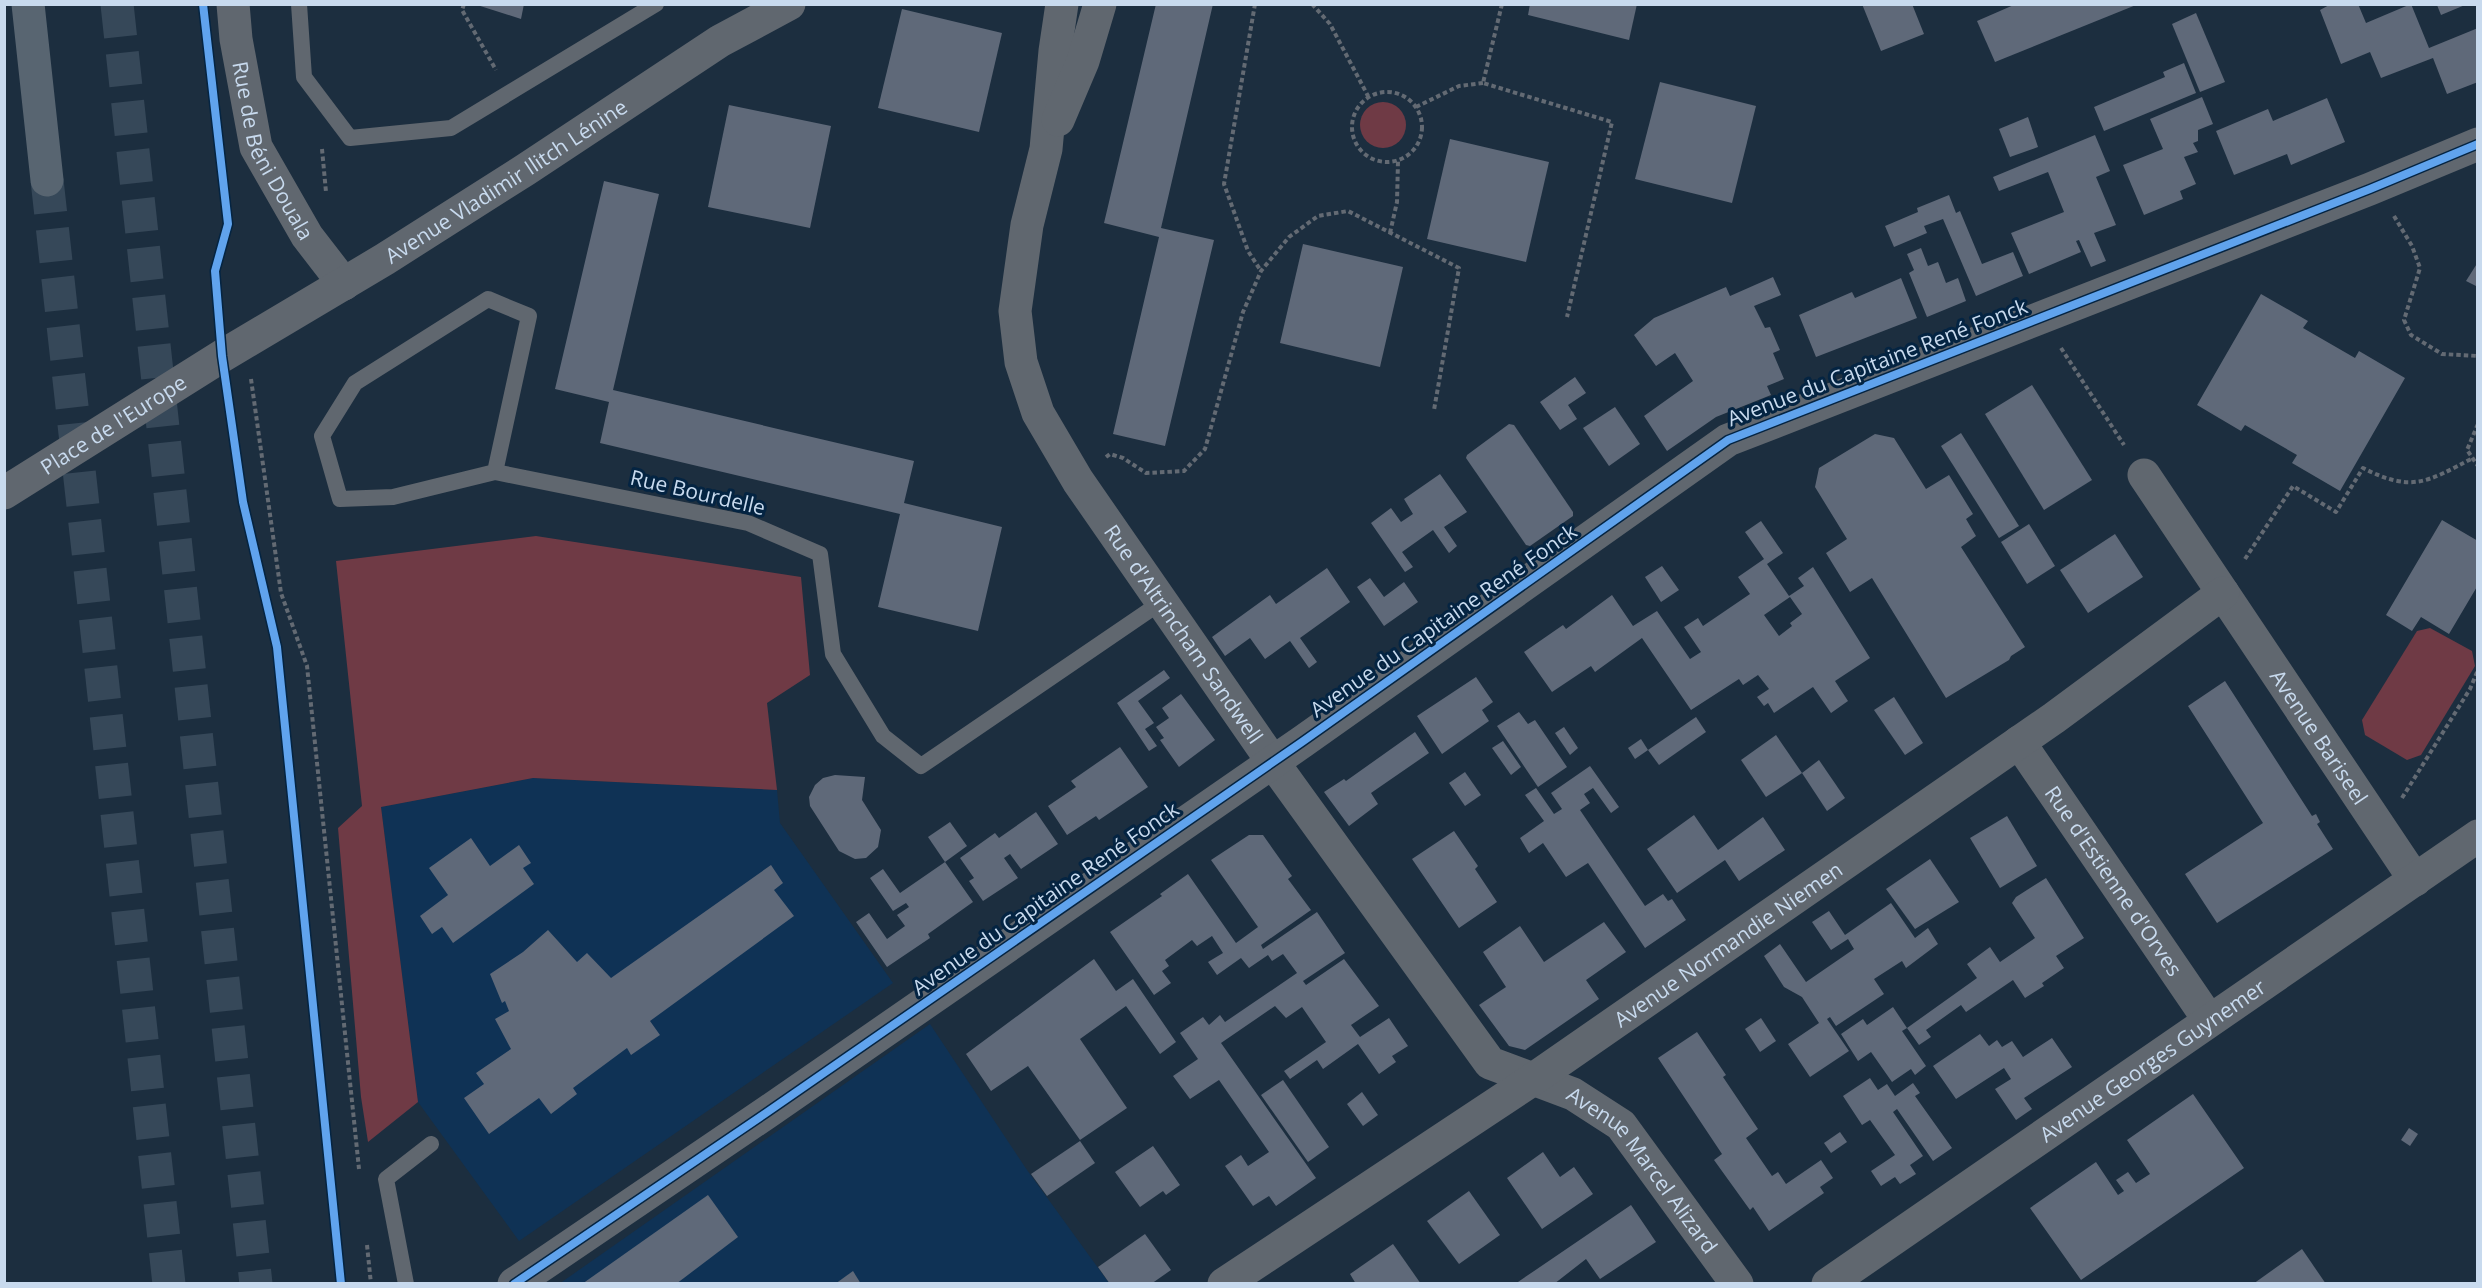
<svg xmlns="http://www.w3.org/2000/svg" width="2482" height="1288" font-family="'Open Sans',sans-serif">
  <rect width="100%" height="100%" fill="#1c2e3f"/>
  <g fill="#0f3255">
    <path d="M 533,778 L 777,790 L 780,823 L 893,983 L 519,1241 L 418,1102 L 381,807 Z"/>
    <path d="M 930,1024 L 1027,1170 L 1109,1283 L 559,1284 Z"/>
  </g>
  <g fill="#6f3a45">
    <circle cx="1383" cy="125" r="23"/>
    <path d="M 536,536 L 801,577 L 810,675 L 767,703 L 777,790 L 533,778 L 381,807 L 418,1102 L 368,1142 L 361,1097 L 338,828 L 362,806 L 336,561 Z"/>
    <path d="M 2430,628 L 2472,651 L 2475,666 L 2421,755 L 2407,760 L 2365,735 L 2362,720 L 2417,631 Z"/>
  </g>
  <g fill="#5f6979" fill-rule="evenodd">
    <path d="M 474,4 L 524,4 L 521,19 Z"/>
    <path d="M 1156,4 L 1213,4 L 1161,228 L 1214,240 L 1165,446 L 1113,434 L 1159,237 L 1104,223 Z"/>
    <path d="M 1530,4 L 1637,4 L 1629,40 L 1528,15 Z"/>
    <path d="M 1862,4 L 1912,4 L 1924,34 L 1881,51 Z"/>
    <path d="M 2016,4 L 2136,4 L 2136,5 L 1995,62 L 1977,21 Z"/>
    <path d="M 2331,4 L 2358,4 L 2366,23 L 2411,4 L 2429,48 L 2478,28 L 2478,82 L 2447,94 L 2433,58 L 2381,78 L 2370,52 L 2341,64 L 2320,10 Z"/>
    <path d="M 2437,5 L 2465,5 L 2441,15 Z"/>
    <path d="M 902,9 L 1002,33 L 979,132 L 878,108 Z"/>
    <path d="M 2196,13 L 2225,82 L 2200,92 L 2172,24 Z"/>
    <path d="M 2184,63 L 2196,93 L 2104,131 L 2094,107 L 2165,77 L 2163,72 Z"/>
    <path d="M 1660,82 L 1756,106 L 1732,203 L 1635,179 Z"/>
    <path d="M 2202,97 L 2213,124 L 2198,130 L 2198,141 L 2193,143 L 2198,152 L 2184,157 L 2196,184 L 2180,191 L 2183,199 L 2144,215 L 2123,165 L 2163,149 L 2150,119 Z"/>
    <path d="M 2327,98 L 2345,142 L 2291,165 L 2287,154 L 2234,175 L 2216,131 L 2268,109 L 2273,121 Z"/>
    <path d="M 729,105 L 831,126 L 810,228 L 708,207 Z"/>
    <path d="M 2028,117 L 2038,147 L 2010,157 L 1999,129 Z"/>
    <path d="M 2095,135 L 2110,171 L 2096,177 L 2116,225 L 2094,233 L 2106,261 L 2091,267 L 2079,240 L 2076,241 L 2081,252 L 2029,274 L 2011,233 L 2064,212 L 2048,172 L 1999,191 L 1993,177 Z"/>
    <path d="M 1450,139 L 1549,162 L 1526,262 L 1427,239 Z"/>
    <path d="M 604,181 L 659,194 L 613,390 L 914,461 L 904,503 L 1002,527 L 978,631 L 878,607 L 900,514 L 600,443 L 609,402 L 555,389 Z"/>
    <path d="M 1949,195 L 1956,213 L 1960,211 L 1982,264 L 2013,252 L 2023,276 L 1976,296 L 1943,219 L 1924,226 L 1927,233 L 1894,247 L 1885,226 L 1918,212 L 1917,208 Z"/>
    <path d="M 1303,244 L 1403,267 L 1380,367 L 1280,343 Z"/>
    <path d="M 1921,248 L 1928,266 L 1938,262 L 1946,283 L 1958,278 L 1966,301 L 1927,317 L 1909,273 L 1914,270 L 1907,254 Z"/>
    <path d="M 2478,262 L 2478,287 L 2466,281 Z"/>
    <path d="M 1773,277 L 1781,295 L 1754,306 L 1765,328 L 1770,327 L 1780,350 L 1773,353 L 1784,379 L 1767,386 L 1771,395 L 1716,417 L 1667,451 L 1644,416 L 1693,381 L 1675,353 L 1656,366 L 1634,335 L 1654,318 L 1726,287 L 1730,296 Z"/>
    <path d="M 1901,278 L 1917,318 L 1816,357 L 1799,315 L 1852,292 L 1855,298 Z"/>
    <path d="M 2261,294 L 2308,321 L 2303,328 L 2355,358 L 2359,351 L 2405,378 L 2340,491 L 2292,463 L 2297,455 L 2245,425 L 2241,431 L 2197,405 Z"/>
    <path d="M 1575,377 L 1586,393 L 1568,405 L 1577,419 L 1560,430 L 1540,402 Z"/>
    <path d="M 2032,385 L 2092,480 L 2044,510 L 1985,414 Z"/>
    <path d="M 1615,407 L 1640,444 L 1609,466 L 1583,428 Z"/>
    <path d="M 1509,424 L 1514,425 L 1573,512 L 1573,516 L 1530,546 L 1526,545 L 1466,458 L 1467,455 Z"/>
    <path d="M 1961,433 L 2019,526 L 1999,538 L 1941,446 Z"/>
    <path d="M 1875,434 L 1894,438 L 1926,489 L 1949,475 L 1973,514 L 1966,519 L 1976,536 L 1961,547 L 2025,647 L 2011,656 L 2009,660 L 1946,698 L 1872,578 L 1850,592 L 1826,553 L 1847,539 L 1815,487 L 1819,468 Z"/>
    <path d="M 1440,474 L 1467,512 L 1444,527 L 1457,546 L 1449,553 L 1433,530 L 1402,552 L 1413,567 L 1405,572 L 1371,523 L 1391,508 L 1401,522 L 1413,514 L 1404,499 Z"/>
    <path d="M 2442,520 L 2478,541 L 2478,585 L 2449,634 L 2421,617 L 2412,631 L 2386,615 Z"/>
    <path d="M 1761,521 L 1783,553 L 1767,564 L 1789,596 L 1804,586 L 1798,578 L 1813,567 L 1870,658 L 1835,681 L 1848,701 L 1831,713 L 1813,687 L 1774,713 L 1768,703 L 1764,706 L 1757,697 L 1769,689 L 1758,675 L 1743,685 L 1739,679 L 1691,710 L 1642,638 L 1595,672 L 1591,666 L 1552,692 L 1524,652 L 1563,625 L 1566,629 L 1612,595 L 1633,626 L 1657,611 L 1690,659 L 1701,652 L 1684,627 L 1698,618 L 1703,626 L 1750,594 L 1738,577 L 1764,559 L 1745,532 ZM 1790,597 L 1802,614 L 1790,623 L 1792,626 L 1779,636 L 1764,615 Z"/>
    <path d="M 2029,524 L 2055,566 L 2027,584 L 2001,542 Z"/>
    <path d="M 2115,534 L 2143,577 L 2088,613 L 2060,570 Z"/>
    <path d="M 1662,566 L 1679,590 L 1661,602 L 1645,577 Z"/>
    <path d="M 1327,568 L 1350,602 L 1300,638 L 1317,662 L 1309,668 L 1290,641 L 1265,659 L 1250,638 L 1225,656 L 1212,637 L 1270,595 L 1276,604 Z"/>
    <path d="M 1370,578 L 1384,597 L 1404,582 L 1418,602 L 1384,626 L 1357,587 Z"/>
    <path d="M 1164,670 L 1170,678 L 1138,701 L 1154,723 L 1145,729 L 1157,746 L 1149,751 L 1117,703 Z"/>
    <path d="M 1476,677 L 1493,702 L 1482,710 L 1489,721 L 1442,754 L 1417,716 Z"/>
    <path d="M 2225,681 L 2312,816 L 2316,814 L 2320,822 L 2317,824 L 2333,849 L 2217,923 L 2185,874 L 2263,823 L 2188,706 Z"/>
    <path d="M 1181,694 L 1215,740 L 1179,767 L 1160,740 L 1164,738 L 1156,727 L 1169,718 L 1162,708 Z"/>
    <path d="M 1894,697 L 1923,743 L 1905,755 L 1874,710 Z"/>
    <path d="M 1519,712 L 1528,724 L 1535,720 L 1567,767 L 1538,787 L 1497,726 Z"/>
    <path d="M 1696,717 L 1706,732 L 1659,765 L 1648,750 Z"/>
    <path d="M 1564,727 L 1578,748 L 1570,755 L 1555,733 Z"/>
    <path d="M 1415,732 L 1429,753 L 1371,793 L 1378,804 L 1349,826 L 1324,792 L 1344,779 L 1346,781 Z"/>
    <path d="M 1776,735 L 1802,773 L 1766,797 L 1741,760 Z"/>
    <path d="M 1641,739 L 1648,750 L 1635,759 L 1628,748 Z"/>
    <path d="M 1503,741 L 1521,767 L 1511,775 L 1492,748 Z"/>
    <path d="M 1120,747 L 1148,787 L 1099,820 L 1096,816 L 1067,835 L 1048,806 L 1076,787 L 1071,781 Z"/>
    <path d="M 1819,760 L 1845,798 L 1827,811 L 1802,773 Z"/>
    <path d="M 1590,766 L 1619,807 L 1611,813 L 1593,788 L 1584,794 L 1590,803 L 1580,810 L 1645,906 L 1663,894 L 1668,901 L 1672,899 L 1686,920 L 1645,948 L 1588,863 L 1566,877 L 1543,843 L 1529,853 L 1520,838 L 1544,821 L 1525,795 L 1536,788 L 1554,814 L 1562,809 L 1551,793 Z"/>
    <path d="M 1465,772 L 1481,795 L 1465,806 L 1449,783 Z"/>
    <path d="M 835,775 L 865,777 L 862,800 L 881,830 L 878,847 L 866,858 L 855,859 L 839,851 L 810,806 L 809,797 L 815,785 L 823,778 Z"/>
    <path d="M 1036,812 L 1058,844 L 1021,869 L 1010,854 L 1004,858 L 1018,878 L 983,901 L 969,881 L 974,878 L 960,858 L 995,833 L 999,838 Z"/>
    <path d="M 1694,815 L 1718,850 L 1763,817 L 1785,850 L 1739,881 L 1725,860 L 1677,893 L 1647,849 Z"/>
    <path d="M 2007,816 L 2037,866 L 2000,888 L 1970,838 Z"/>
    <path d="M 950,822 L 967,846 L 945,862 L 928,837 Z"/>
    <path d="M 1454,831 L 1478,866 L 1475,869 L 1497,902 L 1459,928 L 1412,859 Z"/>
    <path d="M 1249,835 L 1263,835 L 1292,876 L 1288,879 L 1311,910 L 1261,945 L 1263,949 L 1317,912 L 1345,953 L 1303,981 L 1306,985 L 1344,959 L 1379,1006 L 1351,1025 L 1360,1037 L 1389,1018 L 1408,1046 L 1392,1056 L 1396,1062 L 1379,1074 L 1358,1044 L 1323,1069 L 1317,1060 L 1290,1079 L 1284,1071 L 1326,1042 L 1302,1007 L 1286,1018 L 1275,1006 L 1221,1043 L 1316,1178 L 1276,1206 L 1269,1196 L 1253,1206 L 1225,1166 L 1241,1155 L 1248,1166 L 1269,1152 L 1219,1080 L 1190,1099 L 1173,1076 L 1198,1059 L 1180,1033 L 1203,1017 L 1209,1025 L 1220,1015 L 1225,1022 L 1297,973 L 1283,954 L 1272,961 L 1268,955 L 1249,968 L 1241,958 L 1217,975 L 1208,962 L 1223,953 L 1212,936 L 1197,946 L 1192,940 L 1165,960 L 1169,966 L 1162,971 L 1171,983 L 1154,995 L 1110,932 L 1162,896 L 1160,894 L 1188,874 L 1236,943 L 1258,927 L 1211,860 Z"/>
    <path d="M 471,838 L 490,866 L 519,845 L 531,863 L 523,868 L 534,884 L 453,943 L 442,927 L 432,934 L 420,916 L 448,895 L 429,868 Z"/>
    <path d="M 1930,859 L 1959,902 L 1915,929 L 1886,889 Z"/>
    <path d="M 945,862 L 973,902 L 928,934 L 930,938 L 887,967 L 856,922 L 869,913 L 887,939 L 905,926 L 897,915 L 909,907 L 906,903 L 893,911 L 870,878 L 883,869 L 900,893 Z"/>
    <path d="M 771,865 L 783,883 L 774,890 L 794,916 L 650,1021 L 660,1035 L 631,1055 L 627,1048 L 573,1088 L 577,1094 L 551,1114 L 539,1098 L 489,1134 L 464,1098 L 484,1084 L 476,1073 L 511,1049 L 495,1019 L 509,1011 L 505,1001 L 502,1003 L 490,974 L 523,952 L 548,930 L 577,962 L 587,953 L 611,978 Z"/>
    <path d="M 2046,878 L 2084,938 L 2056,956 L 2064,968 L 2042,983 L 2044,986 L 2025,998 L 2013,980 L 1966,1012 L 1961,1005 L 1926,1030 L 1931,1037 L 1919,1045 L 1907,1028 L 1902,1031 L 1926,1066 L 1915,1075 L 1911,1069 L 1892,1082 L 1871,1052 L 1858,1061 L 1841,1034 L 1863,1019 L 1867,1025 L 1893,1007 L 1907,1028 L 1977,978 L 1967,964 L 1990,947 L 2000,962 L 2035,938 L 2012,903 L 2016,897 Z"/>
    <path d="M 1891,903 L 1915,938 L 1928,928 L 1938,944 L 1906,968 L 1902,961 L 1874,979 L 1884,994 L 1836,1026 L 1830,1017 L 1827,1019 L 1849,1051 L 1810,1077 L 1788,1044 L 1819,1023 L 1802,997 L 1784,987 L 1764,956 L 1780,944 L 1806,982 L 1854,949 L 1848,939 L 1831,950 L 1812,922 L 1829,911 L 1845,935 Z"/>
    <path d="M 1604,922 L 1626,952 L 1586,980 L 1599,999 L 1525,1050 L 1509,1046 L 1479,1005 L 1506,987 L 1483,952 L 1520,926 L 1544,962 Z"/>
    <path d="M 1094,959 L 1116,991 L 1133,979 L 1176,1042 L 1160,1054 L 1126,1006 L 1080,1039 L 1127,1108 L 1080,1140 L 1028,1066 L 991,1091 L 966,1054 Z"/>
    <path d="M 1761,1018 L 1776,1041 L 1760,1052 L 1745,1029 Z"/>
    <path d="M 1697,1032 L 1726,1075 L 1723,1077 L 1758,1129 L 1746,1138 L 1772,1176 L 1778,1172 L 1786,1184 L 1821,1160 L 1833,1178 L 1820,1187 L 1824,1193 L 1769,1231 L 1753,1207 L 1750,1210 L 1714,1160 L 1722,1154 L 1658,1058 Z"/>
    <path d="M 1980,1034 L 1989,1046 L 1997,1040 L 2002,1047 L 2012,1041 L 2023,1057 L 2052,1038 L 2072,1067 L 2024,1098 L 2032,1109 L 2016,1120 L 1995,1089 L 2011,1079 L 2004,1068 L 1956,1099 L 1933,1066 Z"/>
    <path d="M 1870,1078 L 1878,1090 L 1887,1084 L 1895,1096 L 1913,1083 L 1920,1093 L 1915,1096 L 1952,1148 L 1933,1161 L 1897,1109 L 1893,1112 L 1923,1156 L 1910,1165 L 1916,1174 L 1900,1184 L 1895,1177 L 1881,1186 L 1871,1171 L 1895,1155 L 1870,1120 L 1862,1125 L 1843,1096 Z"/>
    <path d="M 1283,1080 L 1329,1147 L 1308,1162 L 1261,1095 Z"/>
    <path d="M 1362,1092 L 1378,1115 L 1363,1126 L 1347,1104 Z"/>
    <path d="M 2193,1094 L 2244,1168 L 2081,1280 L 2030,1208 L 2096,1162 L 2118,1195 L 2124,1191 L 2116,1180 L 2128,1172 L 2136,1183 L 2150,1174 L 2127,1140 Z"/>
    <path d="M 2409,1128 L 2418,1134 L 2410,1146 L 2401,1140 Z"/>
    <path d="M 1840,1132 L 1847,1142 L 1831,1153 L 1824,1143 Z"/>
    <path d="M 1080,1141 L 1095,1163 L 1047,1196 L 1031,1174 Z"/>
    <path d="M 1153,1146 L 1180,1185 L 1166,1195 L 1163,1191 L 1140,1207 L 1115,1172 Z"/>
    <path d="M 1543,1152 L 1560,1177 L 1574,1167 L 1593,1194 L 1542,1229 L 1507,1178 Z"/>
    <path d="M 1469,1191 L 1500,1235 L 1459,1264 L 1427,1221 Z"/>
    <path d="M 708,1195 L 738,1237 L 676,1284 L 582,1284 Z"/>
    <path d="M 1631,1205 L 1656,1242 L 1600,1279 L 1586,1259 L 1554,1284 L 1515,1284 Z"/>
    <path d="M 1145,1234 L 1171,1270 L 1151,1284 L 1110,1284 L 1098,1267 Z"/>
    <path d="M 1393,1244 L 1421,1284 L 1356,1284 L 1350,1274 Z"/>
    <path d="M 2302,1249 L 2326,1284 L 2253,1284 Z"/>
    <path d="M 853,1271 L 861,1284 L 835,1284 Z"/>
  </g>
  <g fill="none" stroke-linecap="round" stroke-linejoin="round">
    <g stroke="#364859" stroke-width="33" stroke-dasharray="33 16" stroke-linecap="butt">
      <path d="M 117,4 L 256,1284"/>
      <path d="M 47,180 L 169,1284"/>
    </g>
    <g stroke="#636a73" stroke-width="4" stroke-dasharray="4.5 3" stroke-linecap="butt">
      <path d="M 464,4 L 462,10 L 496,70"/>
      <path d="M 1255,4 L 1224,184 L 1248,251 L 1261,271"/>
      <path d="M 1312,4 L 1330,24 L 1368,96"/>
      <path d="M 1502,4 L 1483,83 L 1612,122 L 1567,317"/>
      <circle cx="1387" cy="127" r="35"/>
      <path d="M 1416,107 L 1459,86 L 1483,83"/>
      <path d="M 322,149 L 326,192"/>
      <path d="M 2394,216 L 2412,246 L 2420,268 L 2404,320 L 2411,335 L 2442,354 L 2478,356"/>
      <path d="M 1390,233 L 1397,202 L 1398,161"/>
      <path d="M 2061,348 L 2124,445"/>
      <path d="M 251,379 L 281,593 L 307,666 L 359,1169"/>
      <path d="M 2478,424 L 2467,450 L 2478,466"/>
      <path d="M 1106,457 L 1110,454 L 1123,458 L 1146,473 L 1184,471 L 1205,449 L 1243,312 L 1261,271 L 1289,237 L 1318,216 L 1348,211 L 1459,268 L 1434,410"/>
      <path d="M 2245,559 L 2293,486 L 2336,512 L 2363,468 C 2412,493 2427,482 2473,458"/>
      <path d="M 2402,798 L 2470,689 L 2478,670"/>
      <path d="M 367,1245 L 371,1284"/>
    </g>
    <g stroke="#60676f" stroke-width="16">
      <path d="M 299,4 L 304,77 L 350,138 L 451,128 L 656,4"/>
      <path d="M 495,472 L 529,316 L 488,299 L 355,383 L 322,436 L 340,499 L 393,497 L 495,472 L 748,523 L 820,554 L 833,654 L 883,736 L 921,766 L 1163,601"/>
      <path d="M 406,1284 L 386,1179 L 431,1144"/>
    </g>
    <g stroke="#60676f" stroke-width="33">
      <path id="s1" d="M 233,4 L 236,39 L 256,147 L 307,236 L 344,284"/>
      <path id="s2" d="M 1062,4 L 1055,51 L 1046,149 L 1027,225 L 1015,311 L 1021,362 L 1038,413 L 1078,481 L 1272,761 L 1490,1063 L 1573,1094 L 1621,1125 L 1737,1284"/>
      <path d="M 1058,120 L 1083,61 L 1100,4"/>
      <path id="s3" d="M 2144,475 L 2415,880"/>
      <path id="s4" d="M 4,493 L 222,356 L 385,259 L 525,170 L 720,41 L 789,4"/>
      <path id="s5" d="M 2019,742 L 2209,1020"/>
      <path d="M 514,1284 L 766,1113 L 1302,742 L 1728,440 L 2370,189 L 2478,144"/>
      <path id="s6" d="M 1224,1284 L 1532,1080 L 2054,718 L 2223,593"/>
      <path id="s7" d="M 1828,1284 L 2478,836"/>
    </g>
    <path stroke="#586571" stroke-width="33" d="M 28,4 L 47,180"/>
    <g stroke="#042442" stroke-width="11">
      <g id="cycleway">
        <path d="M 203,4 L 228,224 L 215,271 L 222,356 L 243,502 L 277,647 L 341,1284"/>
        <path d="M 514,1284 L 766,1113 L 1302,742 L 1728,440 L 2370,189 L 2478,144"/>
      </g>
    </g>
    <use href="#cycleway" stroke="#60a3ed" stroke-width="8"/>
  </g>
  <g text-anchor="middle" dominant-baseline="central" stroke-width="6" stroke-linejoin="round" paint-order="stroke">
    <g font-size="21" fill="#c8daee" stroke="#042442">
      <text stroke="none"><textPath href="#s1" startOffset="154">Rue de Béni Douala</textPath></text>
      <text stroke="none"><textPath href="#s4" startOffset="591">Avenue Vladimir Ilitch Lénine</textPath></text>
      <text transform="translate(1877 362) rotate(-21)">Avenue du Capitaine René Fonck</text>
      <text stroke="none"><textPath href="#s4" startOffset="129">Place de l'Europe</textPath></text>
      <text transform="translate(698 492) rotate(13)">Rue Bourdelle</text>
      <text transform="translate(1443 620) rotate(-35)">Avenue du Capitaine René Fonck</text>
      <text stroke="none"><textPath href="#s2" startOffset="681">Rue d'Altrincham Sandwell</textPath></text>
      <text stroke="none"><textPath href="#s3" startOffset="315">Avenue Bariseel</textPath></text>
      <text stroke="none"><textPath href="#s5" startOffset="168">Rue d'Estienne d'Orves</textPath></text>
      <text transform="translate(1045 898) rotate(-35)">Avenue du Capitaine René Fonck</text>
      <text stroke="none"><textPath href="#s6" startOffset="608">Avenue Normandie Niemen</textPath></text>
      <text stroke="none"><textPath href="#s7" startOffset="394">Avenue Georges Guynemer</textPath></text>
      <text stroke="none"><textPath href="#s2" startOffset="1401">Avenue Marcel Alizard</textPath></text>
    </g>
  </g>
  <rect width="2482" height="1288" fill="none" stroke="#c8daee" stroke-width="12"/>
</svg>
